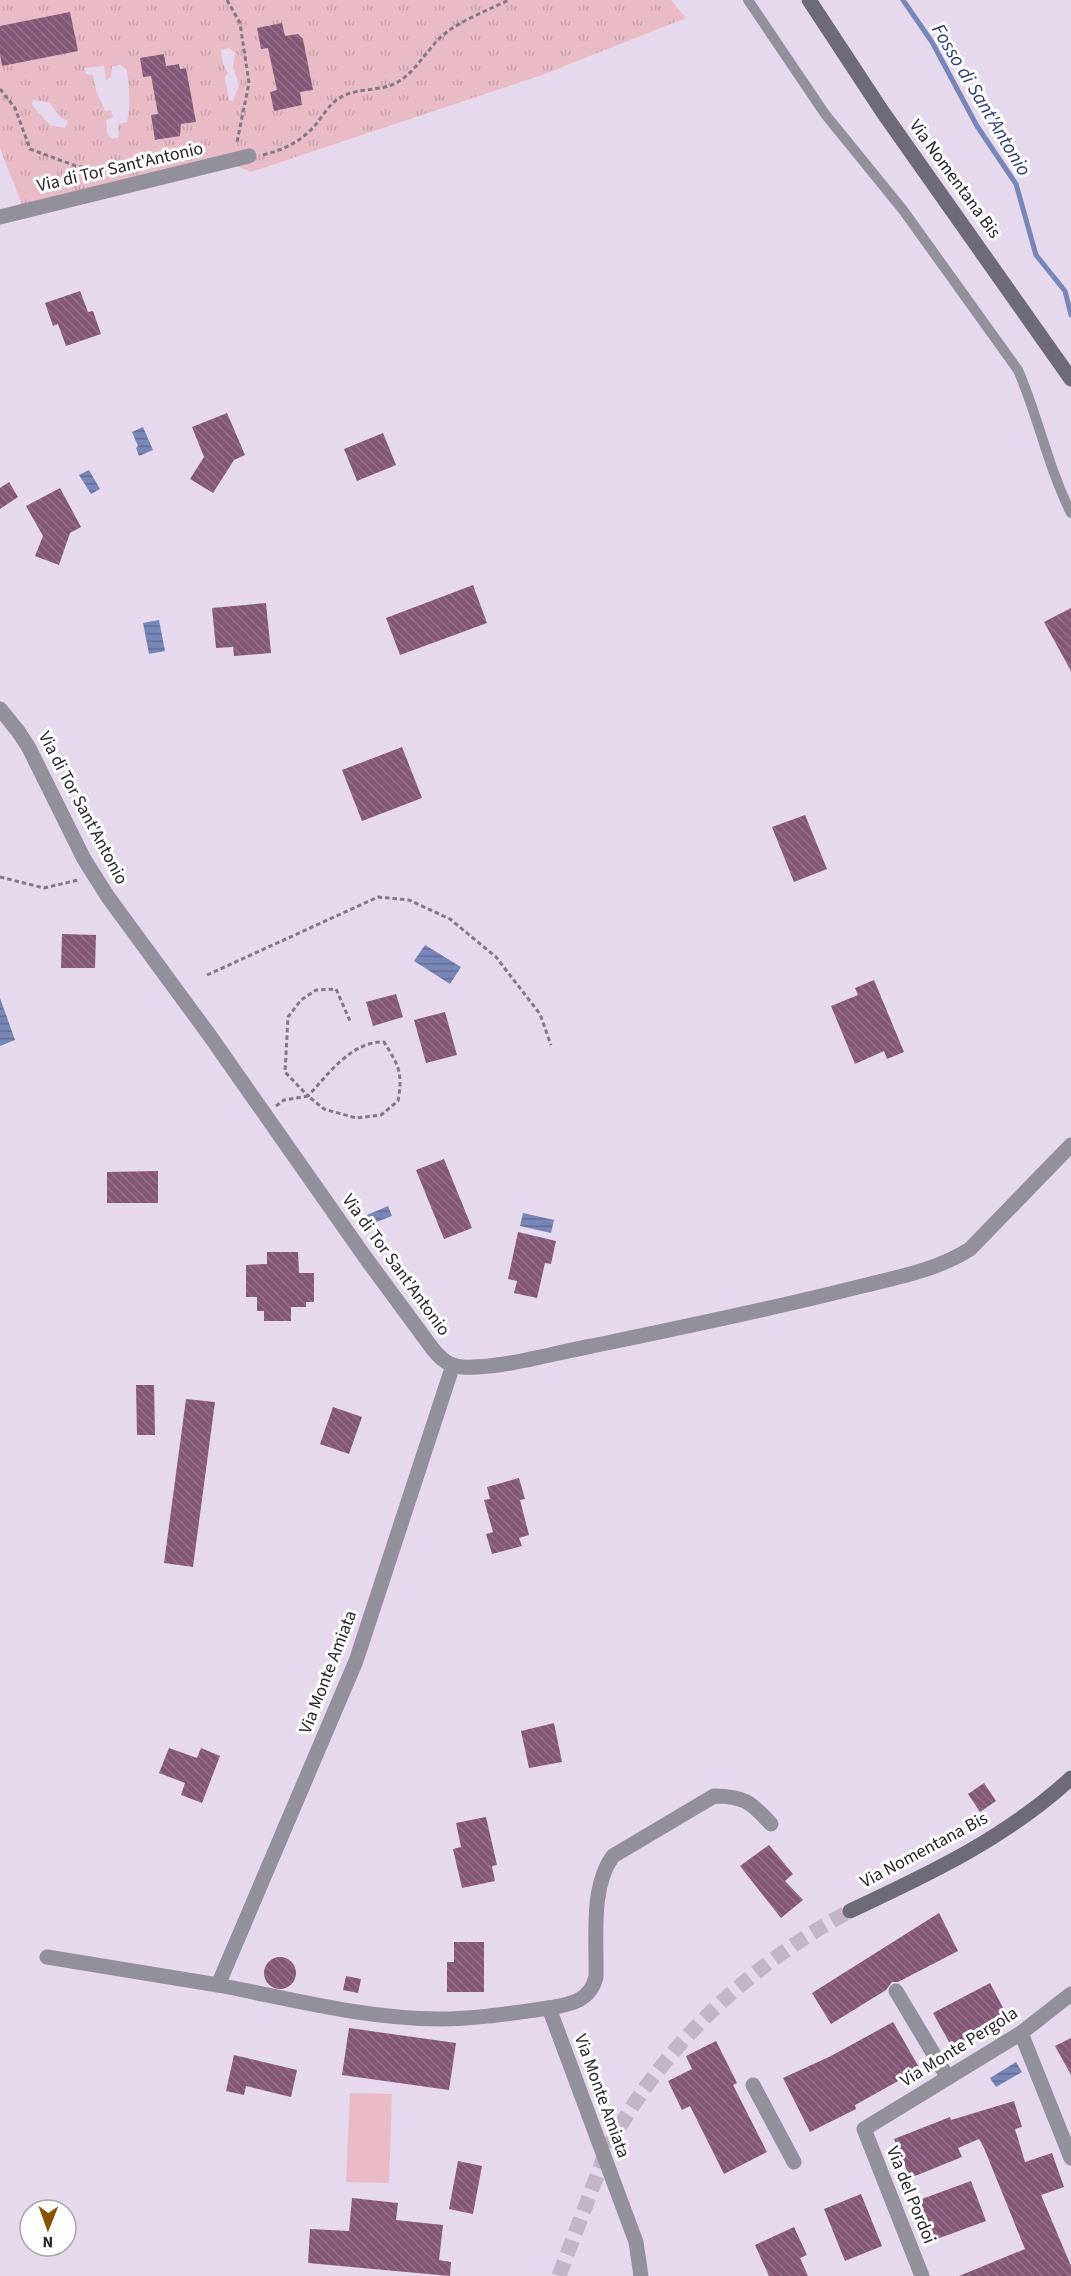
<svg xmlns="http://www.w3.org/2000/svg" width="1071" height="2276" font-family="'Source Sans 3',sans-serif">
  <defs>
    <pattern id="grass-tufts" width="24" height="20" patternUnits="userSpaceOnUse" patternTransform="scale(1.5)"><rect width="24" height="20" fill="#e9bbc7"/><path d="M3 7l-1-3M5 7V3M7 7l1-3M15 17l-1-3M17 17v-4M19 17l1-3" fill="none" stroke="#c8a1ab"/></pattern>
    <pattern id="water-rules" width="6" height="5" patternUnits="userSpaceOnUse" patternTransform="scale(1.5)"><rect width="6" height="5" fill="#7786b7"/><path d="M0 2.5h6" fill="none" stroke="#626d95"/></pattern>
    <pattern id="building-back-hatch" width="6" height="6" patternUnits="userSpaceOnUse" patternTransform="scale(1.5)"><rect width="6" height="6" fill="#855777"/><path d="M-1 5l2 2M0 0l6 6M5-1l2 2" fill="none" stroke="#947089"/></pattern>
  </defs>
  <rect width="100%" height="100%" fill="#e7d9ed"/>
  <path fill="url(#grass-tufts)" fill-rule="evenodd" d="M 0,0 L 671,0 L 686,18 L 542,75 L 251,172 L 228,162 L 22,205 L 0,148 ZM 229,48 L 235,53 L 233,67 L 239,85 L 233,101 L 229,100 L 225,77 L 228,73 L 223,64 L 221,50 ZM 164,54 L 166,66 L 179,64 L 180,69 L 186,68 L 196,122 L 181,124 L 180,136 L 156,140 L 151,116 L 158,114 L 151,76 ZM 120,65 L 127,70 C 129,88 131,104 127,122 L 118,124 L 119,137 L 112,139 L 107,133 L 106,120 L 113,117 L 111,110 L 105,111 L 96,90 L 93,75 L 86,74 L 85,68 L 104,66 L 106,81 L 111,77 L 112,66 ZM 33,100 L 50,103 L 61,118 L 68,121 L 65,128 L 50,125 L 32,105 ZM 151,160 L 151,168 L 134,169 L 133,161 Z"/>
  <path fill="#e9bbc7" d="M 350,2093 L 392,2094 L 389,2183 L 346,2182 Z"/>
  <g fill="url(#water-rules)">
    <path d="M 143,427 L 153,450 L 139,456 L 136,448 L 138,446 L 132,432 Z"/>
    <path d="M 89,470 L 100,489 L 91,494 L 79,475 Z"/>
    <path d="M 159,620 L 165,651 L 149,654 L 143,623 Z"/>
    <path d="M 425,945 L 461,967 L 450,984 L 414,961 Z"/>
    <path d="M 0,998 L 15,1040 L 0,1046 Z"/>
    <path d="M 388,1206 L 392,1216 L 371,1224 L 367,1215 Z"/>
    <path d="M 523,1213 L 554,1220 L 551,1233 L 520,1226 Z"/>
    <path d="M 1016,2062 L 1022,2072 L 996,2087 L 990,2078 Z"/>
  </g>
  <g fill="none" stroke-linecap="round" stroke-linejoin="round">
    <path stroke="#7786b7" stroke-width="5" d="M 903,0 L 932,42 L 977,126 L 1016,184 L 1036,255 L 1065,291 L 1071,315"/>
  </g>
  <g fill="url(#building-back-hatch)">
    <path d="M 70,12 L 78,51 L 2,66 L 0,54 L 0,26 Z"/>
    <path d="M 282,23 L 285,36 L 298,34 L 303,39 L 313,90 L 300,92 L 302,105 L 274,111 L 270,92 L 277,90 L 268,48 L 261,49 L 257,28 Z"/>
    <path d="M 164,54 L 166,66 L 179,64 L 180,69 L 186,68 L 196,122 L 181,124 L 180,136 L 155,140 L 151,115 L 158,114 L 151,76 L 143,77 L 140,58 Z"/>
    <path d="M 80,291 L 88,312 L 93,311 L 101,334 L 66,346 L 58,324 L 53,326 L 45,303 Z"/>
    <path d="M 227,413 L 245,455 L 234,460 L 213,493 L 190,479 L 204,457 L 192,427 Z"/>
    <path d="M 383,433 L 396,465 L 357,481 L 344,449 Z"/>
    <path d="M 9,482 L 18,497 L 0,509 L 0,488 Z"/>
    <path d="M 60,488 L 81,527 L 70,533 L 59,565 L 35,556 L 43,536 L 26,506 Z"/>
    <path d="M 473,585 L 487,623 L 400,655 L 386,618 Z"/>
    <path d="M 266,603 L 271,653 L 234,656 L 233,647 L 216,648 L 212,608 Z"/>
    <path d="M 1071,608 L 1071,671 L 1044,622 Z"/>
    <path d="M 402,747 L 422,798 L 362,821 L 342,770 Z"/>
    <path d="M 805,815 L 827,869 L 794,882 L 772,827 Z"/>
    <path d="M 62,934 L 96,935 L 95,968 L 61,968 Z"/>
    <path d="M 874,980 L 904,1052 L 887,1059 L 884,1051 L 855,1064 L 831,1006 L 858,995 L 855,988 Z"/>
    <path d="M 396,994 L 403,1017 L 373,1026 L 366,1002 Z"/>
    <path d="M 445,1012 L 457,1055 L 426,1063 L 414,1020 Z"/>
    <path d="M 444,1159 L 472,1228 L 444,1239 L 416,1170 Z"/>
    <path d="M 158,1171 L 158,1203 L 107,1203 L 107,1172 Z"/>
    <path d="M 518,1232 L 556,1241 L 551,1264 L 545,1263 L 537,1298 L 514,1293 L 517,1281 L 508,1279 Z"/>
    <path d="M 267,1252 L 298,1252 L 299,1273 L 314,1273 L 314,1302 L 306,1302 L 306,1307 L 291,1307 L 291,1321 L 264,1321 L 264,1311 L 257,1311 L 257,1297 L 246,1297 L 246,1265 L 267,1264 Z"/>
    <path d="M 136,1385 L 154,1385 L 155,1435 L 137,1435 Z"/>
    <path d="M 186,1399 L 215,1402 L 193,1567 L 164,1563 Z"/>
    <path d="M 333,1407 L 362,1417 L 349,1454 L 320,1444 Z"/>
    <path d="M 519,1478 L 525,1499 L 520,1500 L 529,1535 L 519,1538 L 522,1546 L 492,1554 L 486,1534 L 493,1532 L 484,1500 L 490,1499 L 487,1487 Z"/>
    <path d="M 554,1723 L 562,1762 L 529,1768 L 521,1731 Z"/>
    <path d="M 169,1748 L 197,1758 L 201,1748 L 220,1756 L 202,1803 L 181,1795 L 185,1783 L 159,1773 Z"/>
    <path d="M 984,1783 L 996,1801 L 980,1812 L 968,1794 Z"/>
    <path d="M 486,1817 L 497,1865 L 492,1866 L 495,1881 L 462,1888 L 453,1849 L 461,1847 L 456,1823 Z"/>
    <path d="M 769,1845 L 793,1874 L 785,1881 L 803,1900 L 781,1918 L 740,1866 Z"/>
    <path d="M 939,1913 L 958,1951 L 898,1982 L 892,1982 L 886,1990 L 831,2024 L 812,1993 Z"/>
    <path d="M 454,1942 L 484,1942 L 484,1992 L 447,1992 L 447,1962 L 454,1962 Z"/>
    <circle cx="280" cy="1973" r="16"/>
    <path d="M 346,1976 L 361,1979 L 358,1993 L 343,1990 Z"/>
    <path d="M 990,1983 L 1010,2021 L 954,2051 L 933,2013 Z"/>
    <path d="M 893,2022 L 920,2069 L 855,2105 L 856,2109 L 810,2132 L 783,2078 L 831,2056 Z"/>
    <path d="M 349,2028 L 456,2043 L 449,2090 L 342,2075 Z"/>
    <path d="M 1071,2038 L 1071,2075 L 1055,2046 Z"/>
    <path d="M 716,2041 L 737,2083 L 733,2085 L 767,2152 L 724,2174 L 690,2106 L 682,2110 L 668,2081 L 692,2069 L 686,2056 Z"/>
    <path d="M 234,2055 L 297,2070 L 291,2097 L 246,2086 L 244,2095 L 226,2091 Z"/>
    <path d="M 1014,2101 L 1022,2127 L 1015,2129 L 1025,2162 L 1052,2153 L 1064,2187 L 1041,2195 L 1071,2266 L 1071,2276 L 959,2276 L 1025,2249 L 984,2148 L 979,2139 L 958,2148 L 962,2157 L 910,2178 L 894,2139 L 950,2117 L 951,2120 Z"/>
    <path d="M 458,2161 L 482,2166 L 473,2214 L 449,2209 Z"/>
    <path d="M 971,2181 L 986,2221 L 934,2240 L 919,2200 Z"/>
    <path d="M 861,2194 L 882,2246 L 845,2261 L 824,2209 Z"/>
    <path d="M 352,2198 L 398,2203 L 396,2220 L 443,2225 L 439,2260 L 451,2262 L 450,2276 L 308,2263 L 310,2229 L 349,2231 Z"/>
    <path d="M 794,2227 L 807,2255 L 800,2258 L 808,2276 L 769,2276 L 755,2245 Z"/>
  </g>
  <g fill="none" stroke-linecap="round" stroke-linejoin="round">
    <path stroke="#c1b5c6" stroke-width="15" stroke-dasharray="15 8" stroke-linecap="butt" d="M 559,2276 C 570,2246 582,2216 593,2186 C 599,2172 603,2157 610,2144 C 664,2044 751,1964 850,1911"/>
    <g stroke="#827986" stroke-width="3" stroke-dasharray="4.5 3" stroke-linecap="butt">
      <path d="M 227,0 L 240,23 L 249,83 L 237,142"/>
      <path d="M 0,89 L 15,108 L 30,149 L 76,166 L 116,172"/>
      <path d="M 263,155 C 286,149 302,141 317,123 C 323,115 330,104 338,99 C 355,87 379,92 396,83 C 415,73 425,52 441,37 C 455,23 490,9 509,0"/>
      <path d="M 0,877 L 44,888 L 78,880"/>
      <path d="M 207,975 L 378,897 L 409,900 L 450,919 L 496,957 L 540,1014 L 551,1045"/>
      <path d="M 276,1106 L 284,1100 L 308,1096 L 324,1109 L 356,1118 L 381,1115 L 398,1101 C 403,1073 399,1066 384,1042 C 351,1041 328,1075 308,1096 L 285,1072 L 288,1017 L 301,1000 L 316,990 L 336,989 L 350,1021"/>
    </g>
    <path stroke="#92909a" stroke-width="10" d="M 748,0 L 825,114 L 903,210 L 1018,370 C 1038,416 1048,467 1071,513"/>
    <g stroke="#92909a" stroke-width="15">
      <path d="M 0,217 L 249,156"/>
      <path d="M 0,709 L 18,731 L 29,748 L 84,859 L 108,897 L 210,1036 L 365,1257 L 432,1348 C 440,1358 448,1366 462,1367 C 501,1369 553,1353 592,1346 C 679,1328 767,1310 854,1288 C 893,1278 936,1271 970,1249 L 1071,1145"/>
      <path d="M 453,1365 L 356,1661 L 218,1985 C 291,1999 365,2019 440,2019 C 476,2019 513,2013 549,2008 L 636,2242 L 641,2276"/>
      <path d="M 47,1957 L 218,1985"/>
      <path d="M 896,1991 L 948,2078"/>
      <path d="M 549,2008 C 571,2004 590,2001 596,1977 C 597,1939 590,1887 613,1856 L 714,1796 C 744,1796 751,1802 771,1824"/>
      <path d="M 1021,2033 L 1071,2158"/>
      <path d="M 753,2085 L 794,2162"/>
      <path d="M 922,2276 L 864,2129 L 1021,2033 L 1071,1994"/>
    </g>
    <g stroke="#6d6b78" stroke-width="15">
      <path d="M 809,0 L 882,111 L 1071,379"/>
      <path d="M 850,1911 C 929,1874 1006,1838 1071,1778"/>
    </g>
  </g>
  <g text-anchor="middle" dominant-baseline="central" stroke-width="6" stroke-linejoin="round" paint-order="stroke">
    <g font-size="18" fill="#29242b" stroke="#fff">
      <text transform="translate(120 167) rotate(-13)">Via di Tor Sant'Antonio</text>
      <text transform="translate(955 179) rotate(54)">Via Nomentana Bis</text>
      <text transform="translate(83 808) rotate(62)">Via di Tor Sant'Antonio</text>
      <text transform="translate(396 1265) rotate(54)">Via di Tor Sant'Antonio</text>
      <text transform="translate(328 1672) rotate(-69)">Via Monte Amiata</text>
      <text transform="translate(924 1850) rotate(-28)">Via Nomentana Bis</text>
      <text transform="translate(959 2047) rotate(-32)">Via Monte Pergola</text>
      <text transform="translate(602 2096) rotate(70)">Via Monte Amiata</text>
      <text transform="translate(911 2195) rotate(68)">Via del Pordoi</text>
    </g>
    <g font-size="20" font-style="italic" fill="#2d3d7a" stroke="#fff">
      <text transform="translate(981 100) rotate(59)">Fosso di Sant'Antonio</text>
    </g>
  </g>
  <g transform="translate(48 2228) rotate(181)"><circle r="28" fill="#ffffff" stroke="#a9a7aa" stroke-width="1.5"/>
  <path d="M0-4.5L10 22L0 15L-10 22Z" fill="#875300"/>
  <text y="-9" font-size="16" font-weight="bold" text-anchor="middle" fill="#29242b">N</text>
  </g>
</svg>
